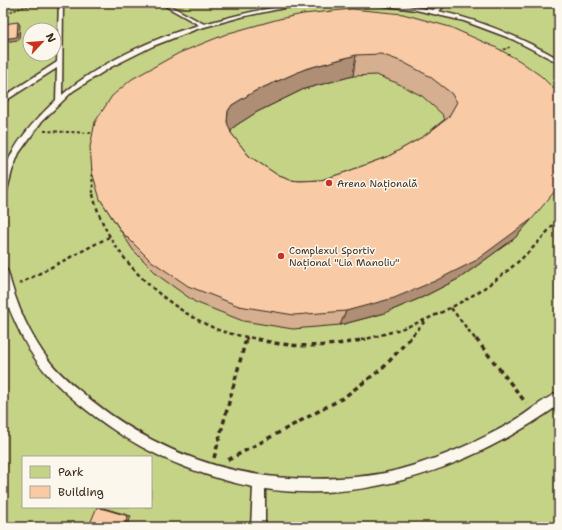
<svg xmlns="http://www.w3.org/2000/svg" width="562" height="530" font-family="'Shantell Sans',sans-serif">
  <rect width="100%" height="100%" fill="#faead7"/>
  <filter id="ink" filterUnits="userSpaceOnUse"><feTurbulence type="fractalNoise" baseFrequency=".025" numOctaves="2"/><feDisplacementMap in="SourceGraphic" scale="8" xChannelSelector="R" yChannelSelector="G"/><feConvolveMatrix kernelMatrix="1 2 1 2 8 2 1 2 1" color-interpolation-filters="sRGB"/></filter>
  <g filter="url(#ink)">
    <path fill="#c5d387" stroke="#807e52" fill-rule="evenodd" d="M 3,3 L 559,3 L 559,527 L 3,527 ZM 30,30 L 54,30 L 54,54 L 30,54 ZM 23,457 L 151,457 L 151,507 L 23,507 Z"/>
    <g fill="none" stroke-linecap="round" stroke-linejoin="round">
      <g stroke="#3b2a1e" stroke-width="3">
        <g id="lane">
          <path d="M 59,3 L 63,3 L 62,95 C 96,65 155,37 199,25 L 160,3 L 165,3 L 204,24 C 244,13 284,3 326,3 L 284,8 L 241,17 L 197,29 L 153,46 L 111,67 L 73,91 L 42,121 L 19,153 L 12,171 L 7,190 L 3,193 C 3,187 2,180 4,174 C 11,145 35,120 56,100 L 57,68 L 5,101 L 3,102 L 3,97 L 57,62 Z"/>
          <path d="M 363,3 L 390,3 L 433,10 L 443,3 L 448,3 L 438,11 C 481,20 521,38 559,59 L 559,63 L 512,39 L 464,21 L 416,10 Z"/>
          <path d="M 3,268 L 6,269 L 8,272 C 16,304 29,335 50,362 C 62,377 77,388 91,400 C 164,458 246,484 339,478 C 360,477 381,475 401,469 C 441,458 478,442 514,421 C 529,412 543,399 559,392 L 559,405 C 474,465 371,504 265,489 L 265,527 L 251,527 L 253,487 C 190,474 133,448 84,408 C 52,382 34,364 17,326 C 12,315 6,302 3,289 C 2,283 3,275 3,268 Z"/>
        </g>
      </g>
      <g stroke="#3b2a1e" stroke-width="1.5" stroke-dasharray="2.5 1.5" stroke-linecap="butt">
        <path d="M 458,7 L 464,3"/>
        <path d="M 3,14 L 27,6 L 51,5"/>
        <path d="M 500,51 L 510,47"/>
      </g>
      <g stroke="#3b2a1e" stroke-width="2" stroke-dasharray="3 2.5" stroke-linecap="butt">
        <path d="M 44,131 L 94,133"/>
        <path d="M 92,168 L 93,195"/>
      </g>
      <g stroke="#3b2a1e" stroke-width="2.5" stroke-dasharray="4 3" stroke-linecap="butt">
        <path d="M 93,194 C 106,254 162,305 216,329 C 230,335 246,336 261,340"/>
        <path d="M 19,284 L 109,237"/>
        <path d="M 451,308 L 476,340"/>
        <path d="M 246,340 L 247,337"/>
        <path d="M 361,340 C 438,323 512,281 559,217"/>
        <path d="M 408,340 L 426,320"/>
      </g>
      <g stroke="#3b2a1e" stroke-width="3.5" stroke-dasharray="5 4" stroke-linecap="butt">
        <path d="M 257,339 C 293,349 329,347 366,339"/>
        <path d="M 476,339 L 526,403"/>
        <path d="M 214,458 L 246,339"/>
        <path d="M 228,460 L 343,398 L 384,367 L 409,339"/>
      </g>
      <use href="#lane" fill="#fbf7ec" fill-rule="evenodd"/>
    </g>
    <path fill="#d5af8f" stroke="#3b2a1e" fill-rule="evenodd" d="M 403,14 L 532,219 L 515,238 L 460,278 L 423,297 L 385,313 L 340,325 L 293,329 L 243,321 L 195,302 L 160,277 L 133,250 L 100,199 ZM 376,75 L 397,83 L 422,96 L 442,114 L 445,119 L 424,136 L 389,156 L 346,172 L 321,180 L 300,181 L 290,180 L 279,176 L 249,156 L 231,133 L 231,131 L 235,126 L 257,112 L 304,89 L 353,76 Z"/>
    <g fill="#ae8e74" stroke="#3b2a1e">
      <path d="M 18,22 L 20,25 L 19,40 L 3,42 L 3,39 Z"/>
      <path d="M 356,55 L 353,76 L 304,89 L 257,112 L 235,126 L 231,131 L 230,143 L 227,122 L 228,111 L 232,105 L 255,91 L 305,69 Z"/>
      <path d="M 532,219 L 515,238 L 460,278 L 423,297 L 385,313 L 340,325 L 346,311 Z"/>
      <path d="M 97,507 L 100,507 L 131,516 L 127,527 L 124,527 Z"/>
    </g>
    <g fill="#f8cba6" stroke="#3b2a1e" fill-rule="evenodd">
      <path d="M 352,9 L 403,14 L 450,27 L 497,48 L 520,61 L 541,76 L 559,94 L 559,186 L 532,219 L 475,261 L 435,281 L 394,298 L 346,311 L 294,315 L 239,306 L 188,286 L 150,260 L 121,231 L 100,199 L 92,172 L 90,147 L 95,122 L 112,96 L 132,79 L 179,53 L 229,33 L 279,19 L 303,14 ZM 381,54 L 403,62 L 429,76 L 451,93 L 457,102 L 448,118 L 424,136 L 389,156 L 346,172 L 321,180 L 300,181 L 290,180 L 279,176 L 249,156 L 231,133 L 227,122 L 228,111 L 232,105 L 255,91 L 305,69 L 356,55 Z"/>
      <path d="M 18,22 L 17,37 L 3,39 L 3,24 Z"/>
      <path d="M 97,507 L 128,516 L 124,527 L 93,527 L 89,526 Z"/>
    </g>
  </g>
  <g fill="#c8321e" stroke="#fbf7ec" stroke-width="1.5">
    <circle cx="329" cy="183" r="4"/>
    <circle cx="281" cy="256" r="4"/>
  </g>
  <g text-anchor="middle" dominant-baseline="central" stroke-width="3" stroke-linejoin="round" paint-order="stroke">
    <g font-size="10" fill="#3b2a1e" stroke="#fbf7ec" text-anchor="start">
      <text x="337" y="183">Arena Națională</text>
      <text x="289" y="250">Complexul Sportiv<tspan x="289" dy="12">Național "Lia Manoliu"</tspan></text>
    </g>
  </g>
  <rect width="562" height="530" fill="none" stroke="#fbf7ec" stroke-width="16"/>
  <rect x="8" y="8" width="546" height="514" fill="none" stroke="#3b2a1e" stroke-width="1.5" filter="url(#ink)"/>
  <rect x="22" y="456" width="130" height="52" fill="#fbf7ec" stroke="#aea59a"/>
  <rect x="30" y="466" width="20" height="12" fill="#c5d387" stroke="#aea59a"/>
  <text x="58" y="476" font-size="12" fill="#3b2a1e">Park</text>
  <rect x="30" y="486" width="20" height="12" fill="#f8cba6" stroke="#aea59a"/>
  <text x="58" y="496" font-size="12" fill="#3b2a1e">Building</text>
  <g transform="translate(42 42) rotate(64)"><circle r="19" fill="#fbf7ec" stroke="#aea59a"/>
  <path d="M0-3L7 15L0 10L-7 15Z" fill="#c8321e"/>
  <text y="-6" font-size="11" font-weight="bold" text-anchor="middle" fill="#3b2a1e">N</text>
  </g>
</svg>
